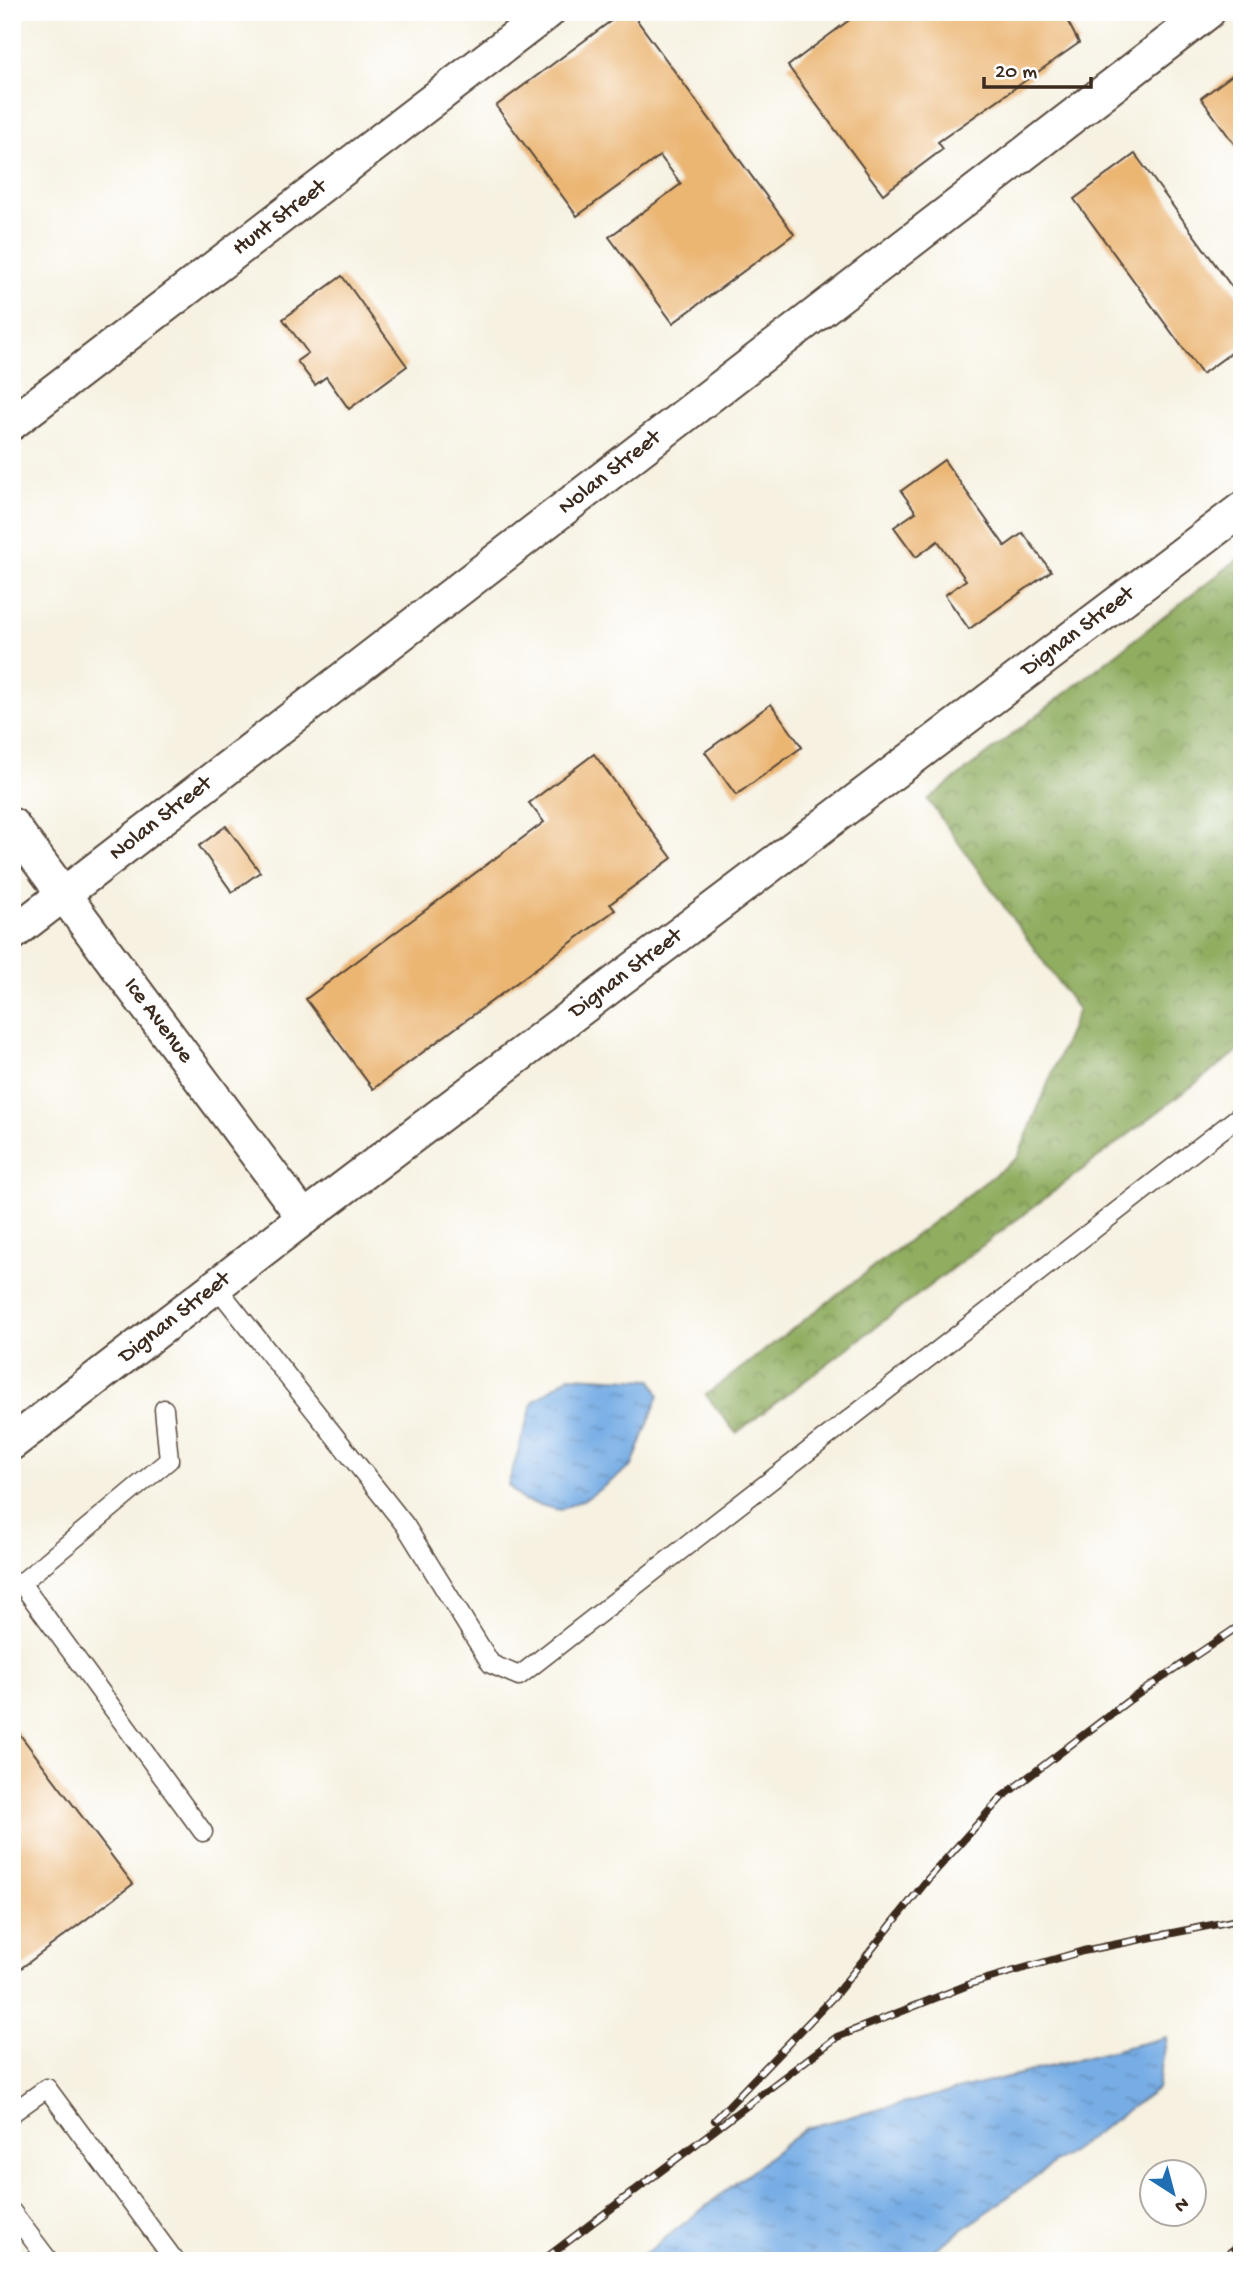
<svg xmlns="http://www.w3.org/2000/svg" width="1254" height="2273" font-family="'Gochi Hand',sans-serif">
  <defs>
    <pattern id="forest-crowns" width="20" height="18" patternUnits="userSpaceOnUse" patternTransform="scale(1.75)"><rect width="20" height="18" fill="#90ad60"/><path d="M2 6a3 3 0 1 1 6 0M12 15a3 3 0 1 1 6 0" fill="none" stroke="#778d4f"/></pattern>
    <pattern id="water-ripples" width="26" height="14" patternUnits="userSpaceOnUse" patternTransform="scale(1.75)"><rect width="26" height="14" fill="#77ade5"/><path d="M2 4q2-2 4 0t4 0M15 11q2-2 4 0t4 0" fill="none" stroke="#638db9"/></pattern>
  </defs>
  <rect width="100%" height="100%" fill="#fff"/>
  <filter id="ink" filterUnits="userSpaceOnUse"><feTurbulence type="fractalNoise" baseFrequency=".0143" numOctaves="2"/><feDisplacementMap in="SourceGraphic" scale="14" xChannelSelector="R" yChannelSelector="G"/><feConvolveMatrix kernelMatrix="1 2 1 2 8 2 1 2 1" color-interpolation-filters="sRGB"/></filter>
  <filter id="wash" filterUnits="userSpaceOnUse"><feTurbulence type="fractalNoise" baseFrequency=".00686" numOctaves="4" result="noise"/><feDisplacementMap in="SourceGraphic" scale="28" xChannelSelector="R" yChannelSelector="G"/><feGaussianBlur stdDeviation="1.57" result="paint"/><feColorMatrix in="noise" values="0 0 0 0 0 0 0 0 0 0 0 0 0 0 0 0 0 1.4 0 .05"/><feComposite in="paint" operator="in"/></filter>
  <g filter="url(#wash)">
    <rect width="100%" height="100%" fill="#f6f1e1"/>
    <path fill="url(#forest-crowns)" stroke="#666c3f" stroke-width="2" d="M 1242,556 L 1242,1048 L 736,1433 L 706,1395 L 1018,1157 L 1078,1010 L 928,800 Z"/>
    <g fill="url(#water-ripples)" stroke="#596c82" stroke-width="2">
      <path d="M 569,1376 L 652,1380 L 659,1395 L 632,1466 L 589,1497 L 560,1510 L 524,1501 L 508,1485 L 533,1402 Z"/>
      <path d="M 1167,2037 L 1157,2089 L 919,2261 L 636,2261 L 806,2128 Z"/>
    </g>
    <g id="blocks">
      <g fill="#ebb572">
        <path d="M 623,12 L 631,12 L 794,234 L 673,323 L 609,237 L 681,184 L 660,156 L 577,216 L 496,106 Z"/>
        <path d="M 860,12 L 1022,12 L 1067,20 L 1079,43 L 938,142 L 943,149 L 883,194 L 788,66 Z"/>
        <path d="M 1242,68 L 1242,155 L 1201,98 Z"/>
        <path d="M 1135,154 L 1242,301 L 1242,345 L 1202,374 L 1074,199 Z"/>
        <path d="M 342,276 L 407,366 L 349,409 L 326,377 L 315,385 L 297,361 L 308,353 L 283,319 Z"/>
        <path d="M 944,460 L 1005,546 L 1023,533 L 1051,571 L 969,629 L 945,595 L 966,580 L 938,541 L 916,557 L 894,527 L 916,512 L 901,491 Z"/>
        <path d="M 771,704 L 802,747 L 736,795 L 705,752 Z"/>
        <path d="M 594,754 L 672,858 L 610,904 L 615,910 L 373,1089 L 306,999 L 544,822 L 529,803 Z"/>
        <path d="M 226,826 L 260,872 L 232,892 L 199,846 Z"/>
        <path d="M 12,1724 L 133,1884 L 12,1975 Z"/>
      </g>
    </g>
  </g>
  <g filter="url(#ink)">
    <use href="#blocks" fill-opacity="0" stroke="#57483b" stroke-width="2"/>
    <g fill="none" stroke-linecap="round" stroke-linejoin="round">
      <g stroke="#57483b" stroke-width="21">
        <g id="lane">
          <path d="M 216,1286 L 405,1525 L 491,1664 L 519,1676 L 1242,1114"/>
          <path d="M 21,1583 L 169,1460 L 164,1409"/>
          <path d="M 12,1587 L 21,1583 L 203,1832"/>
          <path d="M 12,2113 L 47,2088 L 175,2261"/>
          <path d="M 12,2212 L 49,2261"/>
        </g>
      </g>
      <g stroke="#57483b" stroke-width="37">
        <g id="street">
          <path d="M 12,423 L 548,12"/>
          <path d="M 12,825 L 304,1218"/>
          <path d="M 12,934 L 1208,12"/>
          <path d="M 12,1443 L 304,1218 L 1242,509"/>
        </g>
      </g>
      <use href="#lane" stroke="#fff" stroke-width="18"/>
      <use href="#street" stroke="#fff" stroke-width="33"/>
      <g stroke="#3b2a1e" stroke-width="8">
        <g id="rail">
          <path d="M 715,2120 L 836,1994 L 928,1879 L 1002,1797 L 1128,1701 L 1242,1624"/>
          <path d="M 542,2261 L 837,2037 L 973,1983 L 1083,1951 L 1242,1919"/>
          <path d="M 1219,2261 L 1242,2243"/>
        </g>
      </g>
      <use href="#rail" stroke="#fff" stroke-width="5" stroke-dasharray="16" stroke-linecap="butt"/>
    </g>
  </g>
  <g text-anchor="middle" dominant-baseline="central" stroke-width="5" stroke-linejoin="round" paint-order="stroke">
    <g font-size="23" fill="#3b2a1e" stroke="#fff">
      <text transform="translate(280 218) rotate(-37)">Hunt Street</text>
      <text transform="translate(610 473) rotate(-38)">Nolan Street</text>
      <text transform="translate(1078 632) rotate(-37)">Dignan Street</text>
      <text transform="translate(161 819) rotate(-38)">Nolan Street</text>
      <text transform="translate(626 974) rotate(-37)">Dignan Street</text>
      <text transform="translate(158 1021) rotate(53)">Ice Avenue</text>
      <text transform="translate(175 1318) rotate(-38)">Dignan Street</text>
    </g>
  </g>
  <rect width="1254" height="2273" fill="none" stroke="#fff" stroke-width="42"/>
  <g transform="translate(1173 2193) rotate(144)"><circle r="33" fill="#ffffff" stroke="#b1aaa5" stroke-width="2"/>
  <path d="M0-5L12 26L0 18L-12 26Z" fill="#1f6fb2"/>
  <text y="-10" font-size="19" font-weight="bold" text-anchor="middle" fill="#3b2a1e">N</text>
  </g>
  <path d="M984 77v10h107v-10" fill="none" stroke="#3b2a1e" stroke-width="3.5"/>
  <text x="995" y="77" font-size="21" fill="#3b2a1e" stroke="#ffffff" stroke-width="5" paint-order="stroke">20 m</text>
</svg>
